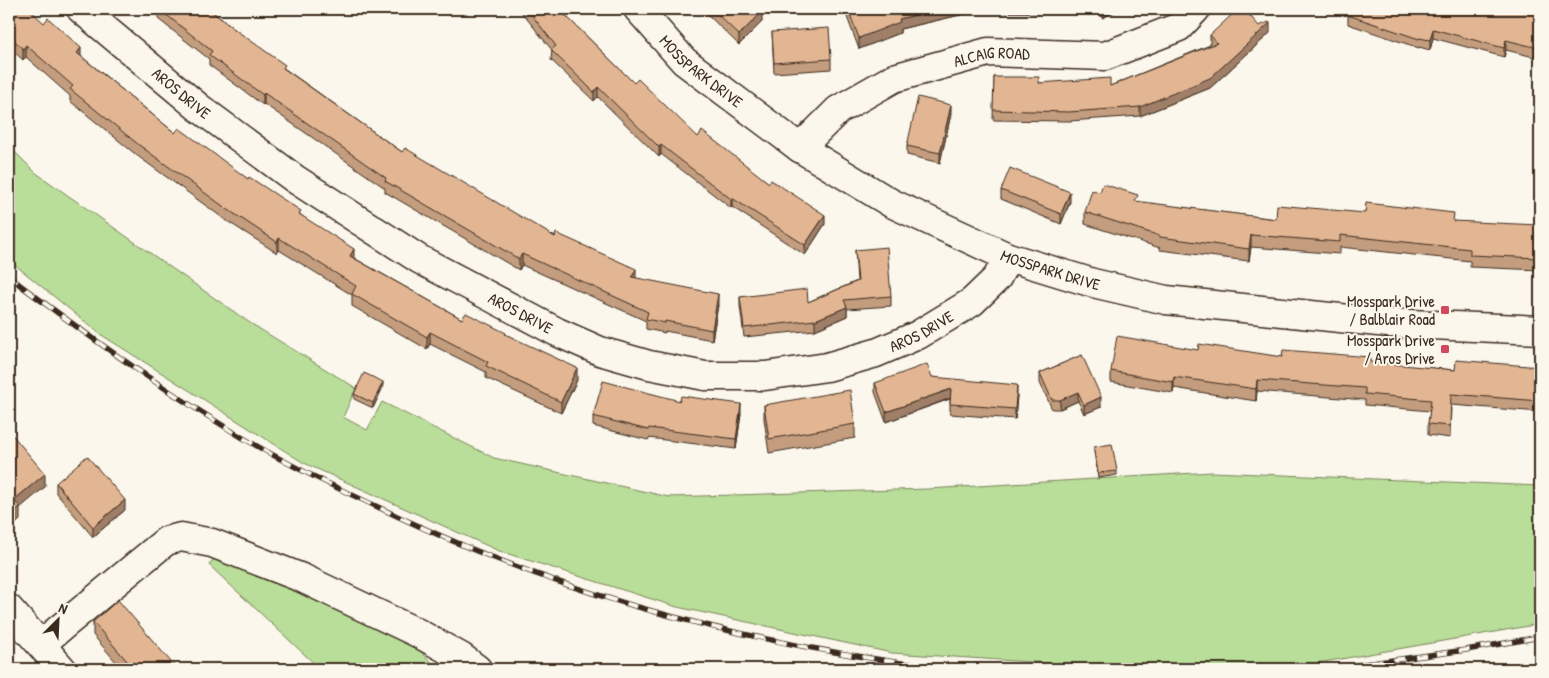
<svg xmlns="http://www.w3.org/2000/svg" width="1549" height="678" font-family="'Patrick Hand',sans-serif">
  <rect width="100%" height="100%" fill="#fbf7ec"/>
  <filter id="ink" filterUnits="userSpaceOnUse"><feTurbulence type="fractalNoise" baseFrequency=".02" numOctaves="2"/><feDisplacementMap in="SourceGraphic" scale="10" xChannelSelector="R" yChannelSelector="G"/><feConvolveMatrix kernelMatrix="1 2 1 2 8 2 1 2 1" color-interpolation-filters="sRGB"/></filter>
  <g filter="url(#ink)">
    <g fill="#b9de99" stroke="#7a845c">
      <path d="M 9,146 L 36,173 L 250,323 L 356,388 L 343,417 L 367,430 L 382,402 L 494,458 L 669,497 L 928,489 L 1212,472 L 1540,486 L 1540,624 L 1318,663 L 1176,669 L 1139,669 L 892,653 L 677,607 L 499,551 L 304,463 L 100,334 L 9,260 Z"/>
      <path d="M 223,547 L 420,651 L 439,669 L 320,669 L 209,565 Z"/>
    </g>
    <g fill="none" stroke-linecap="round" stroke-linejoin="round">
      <g stroke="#3b2a1e" stroke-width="31">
        <g id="minor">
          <path id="s1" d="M 81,9 L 198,107 L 295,179 L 419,259 L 557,332 L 600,351 L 649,365 L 705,376 L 765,376 L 827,367 L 876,353 L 918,335 L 972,302 L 997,278 L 1008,257"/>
          <path id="s2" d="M 638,9 L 684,61 L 800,148 L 891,203 L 1008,257 L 1093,283 L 1166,300 L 1388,323 L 1540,330"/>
          <path id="s3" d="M 800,148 L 838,110 L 894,78 L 988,52 L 1105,56 L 1179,27 L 1196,9"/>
          <path d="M 9,609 L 62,669"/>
          <path d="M 41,644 L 166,541 L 181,537 L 212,543 L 302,578 L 418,633 L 461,657 L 477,669"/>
        </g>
      </g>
      <use href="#minor" stroke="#fbf7ec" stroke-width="28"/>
      <g stroke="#3b2a1e" stroke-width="5.5">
        <g id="rail">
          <path d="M 9,275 L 20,285 C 86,334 152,382 222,425 C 272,457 326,483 380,508 C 420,527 460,545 502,561 C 645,617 795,650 947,669"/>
          <path d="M 1328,669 L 1466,650 L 1540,637"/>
        </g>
      </g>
      <use href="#rail" stroke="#fbf7ec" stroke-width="4" stroke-dasharray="11" stroke-linecap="butt"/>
    </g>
    <g fill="#c39d7e" stroke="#3b2a1e">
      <path d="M 9,9 L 44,23 L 81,56 L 175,133 L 248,179 L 301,215 L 354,258 L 462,319 L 506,334 L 577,380 L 561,413 L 486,378 L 486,372 L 430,344 L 427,349 L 352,306 L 352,295 L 279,250 L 277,253 L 227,221 L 139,157 L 70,101 L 70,96 L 26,57 L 23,60 L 9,47 Z"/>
      <path d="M 158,9 L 209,9 L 285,69 L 402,152 L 555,237 L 636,278 L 718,305 L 712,340 L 665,331 L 665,333 L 646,329 L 646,321 L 522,265 L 519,270 L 385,192 L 385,188 L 264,104 L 263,105 L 209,65 L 209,59 L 158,19 Z"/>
      <path d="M 519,9 L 567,9 L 567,14 L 566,16 L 634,83 L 698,137 L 769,183 L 825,224 L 805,255 L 732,207 L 731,208 L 661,154 L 659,157 L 598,97 L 594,101 L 551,60 L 552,50 Z"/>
      <path d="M 707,9 L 758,9 L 762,22 L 739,45 L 707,14 Z"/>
      <path d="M 847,9 L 1120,9 L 1102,18 L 1099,13 L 973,12 L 900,29 L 900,33 L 859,49 L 847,17 Z"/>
      <path d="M 1540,13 L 1540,48 L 1538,58 L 1506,50 L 1504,57 L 1433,38 L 1430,50 L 1419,47 L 1419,48 L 1348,24 L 1348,15 Z"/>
      <path d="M 1259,26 L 1270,33 L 1210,88 L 1140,116 L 1069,121 L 993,120 L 994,77 L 1039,83 L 1110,86 L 1210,45 L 1210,35 Z"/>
      <path d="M 772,32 L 831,59 L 831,69 L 774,73 Z"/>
      <path d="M 951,114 L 940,163 L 907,155 L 907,146 Z"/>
      <path d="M 1001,190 L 1070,202 L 1061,224 L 1001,199 Z"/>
      <path d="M 1100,192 L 1138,202 L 1276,219 L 1454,221 L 1540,237 L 1540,270 L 1470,267 L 1470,261 L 1340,247 L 1340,254 L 1251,247 L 1249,261 L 1160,250 L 1160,248 L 1085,224 L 1085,212 Z"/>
      <path d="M 855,250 L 891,296 L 891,306 L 847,309 L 847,316 L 815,330 L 744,337 L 740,306 L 740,297 L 808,302 L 857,281 Z"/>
      <path d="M 1198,350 L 1282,357 L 1370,363 L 1455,370 L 1540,367 L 1540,412 L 1451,405 L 1450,438 L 1428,435 L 1428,424 L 1430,411 L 1365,405 L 1365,400 L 1257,391 L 1256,401 L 1174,388 L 1173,393 L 1111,382 L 1111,371 Z"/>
      <path d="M 1082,355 L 1101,407 L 1084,414 L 1078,401 L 1060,409 L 1052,409 L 1040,383 L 1040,373 Z"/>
      <path d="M 932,377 L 1017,395 L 1015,419 L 950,414 L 950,399 L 886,422 L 875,392 L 875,383 Z"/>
      <path d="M 383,387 L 373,408 L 354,399 L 354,394 Z"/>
      <path d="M 680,401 L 741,414 L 736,449 L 649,438 L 648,440 L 593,426 L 593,416 Z"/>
      <path d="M 764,405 L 855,424 L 855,438 L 769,453 L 764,419 Z"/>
      <path d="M 1094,447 L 1117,471 L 1117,475 L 1098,478 L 1094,452 Z"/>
      <path d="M 56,483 L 125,510 L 93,537 L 56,493 Z"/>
      <path d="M 93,622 L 177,669 L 122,669 L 93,635 Z"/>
    </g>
    <g fill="#9f7f67" stroke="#3b2a1e">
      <path d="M 562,9 L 567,9 L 567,14 L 560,20 L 560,10 Z"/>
      <path d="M 940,9 L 973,9 L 973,12 L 900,29 L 900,33 L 859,49 L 859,38 L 899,19 Z"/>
      <path d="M 1102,9 L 1120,9 L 1102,18 Z"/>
      <path d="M 762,12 L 762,22 L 739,45 L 739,35 Z"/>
      <path d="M 1270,23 L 1270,33 L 1210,88 L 1140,116 L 1140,107 Z"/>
      <path d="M 1433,29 L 1433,38 L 1430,50 L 1430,40 Z"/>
      <path d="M 1540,38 L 1540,48 L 1538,58 L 1538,48 Z"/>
      <path d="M 1506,40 L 1506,50 L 1504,57 L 1504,48 Z"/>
      <path d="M 26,45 L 26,57 L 23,60 L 23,49 Z"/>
      <path d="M 81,48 L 81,60 L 77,53 Z"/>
      <path d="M 598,87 L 598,97 L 594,101 L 594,92 Z"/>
      <path d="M 264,93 L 264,104 L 263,105 L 263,95 Z"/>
      <path d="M 951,105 L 951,114 L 940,163 L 940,153 Z"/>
      <path d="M 661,145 L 661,154 L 659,157 L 659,147 Z"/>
      <path d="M 1070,192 L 1070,202 L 1061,224 L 1061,214 Z"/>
      <path d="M 732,198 L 732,207 L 731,208 L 731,199 Z"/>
      <path d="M 825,215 L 825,224 L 805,255 L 805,245 Z"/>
      <path d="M 1251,235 L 1251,247 L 1249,261 L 1249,249 Z"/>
      <path d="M 279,238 L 279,250 L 277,253 L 277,242 Z"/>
      <path d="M 354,249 L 354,260 L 350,256 Z"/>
      <path d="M 522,254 L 522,265 L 519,270 L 519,259 Z"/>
      <path d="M 636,269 L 636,279 L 632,277 Z"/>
      <path d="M 718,294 L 718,305 L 712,340 L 712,330 Z"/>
      <path d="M 847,307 L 847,316 L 815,330 L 815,320 Z"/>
      <path d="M 430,332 L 430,344 L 427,349 L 427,337 Z"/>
      <path d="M 577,368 L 577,380 L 561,413 L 561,402 Z"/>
      <path d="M 1174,377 L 1174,388 L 1173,393 L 1173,382 Z"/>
      <path d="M 1257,380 L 1257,391 L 1256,401 L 1256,389 Z"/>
      <path d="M 383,382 L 383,387 L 373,408 L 373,403 Z"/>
      <path d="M 1017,385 L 1017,395 L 1015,419 L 1015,409 Z"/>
      <path d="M 951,389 L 951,398 L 886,422 L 886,412 Z"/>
      <path d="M 1078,392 L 1078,401 L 1060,409 L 1060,400 Z"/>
      <path d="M 1101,397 L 1101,407 L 1084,414 L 1084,405 Z"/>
      <path d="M 741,404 L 741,414 L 736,449 L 736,439 Z"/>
      <path d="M 45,474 L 45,487 L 20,508 L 20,520 L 9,530 L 9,516 L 14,500 Z"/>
      <path d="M 125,500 L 125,510 L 93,537 L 93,527 Z"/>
    </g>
    <g fill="#e3b693" stroke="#3b2a1e">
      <path d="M 9,9 L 29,9 L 44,23 L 48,18 L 81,48 L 77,53 L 175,133 L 179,128 L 248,179 L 249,177 L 301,211 L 299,214 L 354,249 L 350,256 L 462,319 L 466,313 L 506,333 L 505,334 L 577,368 L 561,402 L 486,366 L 488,362 L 430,332 L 427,337 L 352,294 L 356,286 L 279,238 L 277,242 L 227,209 L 139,145 L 70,89 L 73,86 L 26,45 L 23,49 L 9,35 Z"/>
      <path d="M 159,9 L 209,9 L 230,26 L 285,65 L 283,68 L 402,152 L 405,148 L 555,237 L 556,233 L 636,269 L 632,277 L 718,294 L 712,330 L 665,321 L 665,323 L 646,319 L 648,312 L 522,254 L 519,259 L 385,181 L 386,178 L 264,93 L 263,95 L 209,55 L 212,51 Z"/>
      <path d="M 527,9 L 562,9 L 560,10 L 634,83 L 638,79 L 698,137 L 702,131 L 769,183 L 771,180 L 825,215 L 805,245 L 732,198 L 731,199 L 661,145 L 659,147 L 598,87 L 594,92 L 551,50 L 556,46 Z"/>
      <path d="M 712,9 L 758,9 L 762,12 L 739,35 Z"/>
      <path d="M 848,9 L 940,9 L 899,19 L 900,22 L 859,38 Z"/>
      <path d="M 1238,9 L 1244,9 L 1259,26 L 1269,22 L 1270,23 L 1210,78 L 1140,107 L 1069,112 L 993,110 L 994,77 L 1039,77 L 1039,83 L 1110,78 L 1110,86 L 1217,43 L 1210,35 Z"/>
      <path d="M 1350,9 L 1511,9 L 1525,12 L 1525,10 L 1540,13 L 1540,38 L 1538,48 L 1506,40 L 1504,48 L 1433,29 L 1430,40 L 1419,38 L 1419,39 L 1348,15 Z"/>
      <path d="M 829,28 L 831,59 L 774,63 L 772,32 Z"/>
      <path d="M 918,97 L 951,105 L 940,153 L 907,146 Z"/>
      <path d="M 1010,168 L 1070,192 L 1061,214 L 1001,190 Z"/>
      <path d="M 1103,184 L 1138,195 L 1135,201 L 1276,219 L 1277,205 L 1365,213 L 1366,203 L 1454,213 L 1453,221 L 1538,225 L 1537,237 L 1540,237 L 1540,258 L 1470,255 L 1470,249 L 1340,235 L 1340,242 L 1251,235 L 1249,249 L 1160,237 L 1160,236 L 1085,212 L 1092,190 L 1100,192 Z"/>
      <path d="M 887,247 L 891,296 L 844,300 L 847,307 L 815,320 L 744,328 L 740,297 L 807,289 L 808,302 L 858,281 L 855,250 Z"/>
      <path d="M 1117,336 L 1198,350 L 1199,344 L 1282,357 L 1283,350 L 1370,357 L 1370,362 L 1455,370 L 1456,360 L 1540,367 L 1540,401 L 1451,394 L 1450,426 L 1428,424 L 1431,400 L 1365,394 L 1365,388 L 1257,380 L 1256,389 L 1174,377 L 1173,382 L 1111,371 Z"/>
      <path d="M 1082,355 L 1101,397 L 1084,405 L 1078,392 L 1060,400 L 1052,400 L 1040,373 Z"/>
      <path d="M 927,364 L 932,377 L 1017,385 L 1015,409 L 950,404 L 951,389 L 886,412 L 875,383 Z"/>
      <path d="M 364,373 L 383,382 L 373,403 L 354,394 Z"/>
      <path d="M 603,381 L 680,401 L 681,396 L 741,404 L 736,439 L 649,428 L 648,430 L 593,416 Z"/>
      <path d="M 850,390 L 855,424 L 769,439 L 764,405 Z"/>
      <path d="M 9,431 L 45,474 L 14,500 L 20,507 L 9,516 Z"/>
      <path d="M 1112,444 L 1117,471 L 1098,473 L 1094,447 Z"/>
      <path d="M 87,456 L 125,500 L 93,527 L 56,483 Z"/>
      <path d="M 118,600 L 177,669 L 134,669 L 93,622 Z"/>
    </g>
  </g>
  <g fill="#d1495b" stroke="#fbf7ec" stroke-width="2">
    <rect x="1440" y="305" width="10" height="10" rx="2.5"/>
    <rect x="1440" y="344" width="10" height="10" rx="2.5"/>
  </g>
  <g text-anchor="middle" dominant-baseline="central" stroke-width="4" stroke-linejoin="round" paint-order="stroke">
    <g font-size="16" fill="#3b2a1e" stroke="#fbf7ec">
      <text stroke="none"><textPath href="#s3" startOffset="219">ALCAIG ROAD</textPath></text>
      <text stroke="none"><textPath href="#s2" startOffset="89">MOSSPARK DRIVE</textPath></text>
      <text stroke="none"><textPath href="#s1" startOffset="131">AROS DRIVE</textPath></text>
      <text stroke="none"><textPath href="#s2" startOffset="494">MOSSPARK DRIVE</textPath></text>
      <text stroke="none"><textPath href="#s1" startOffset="536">AROS DRIVE</textPath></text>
      <text stroke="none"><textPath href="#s1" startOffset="956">AROS DRIVE</textPath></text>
    </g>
    <g font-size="16" fill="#3b2a1e" stroke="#fbf7ec" text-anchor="end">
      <text x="1435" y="301">Mosspark Drive<tspan x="1435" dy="18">/ Balblair Road</tspan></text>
      <text x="1435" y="340">Mosspark Drive<tspan x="1435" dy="18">/ Aros Drive</tspan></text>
    </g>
  </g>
  <rect width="1549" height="678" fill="none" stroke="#fbf7ec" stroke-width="30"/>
  <rect x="15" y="15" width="1519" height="648" fill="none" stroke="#3b2a1e" stroke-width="2" filter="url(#ink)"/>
  <g transform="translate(58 620) rotate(24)" stroke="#fbf7ec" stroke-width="4" paint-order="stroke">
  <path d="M0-4L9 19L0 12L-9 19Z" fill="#3b2a1e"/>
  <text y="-8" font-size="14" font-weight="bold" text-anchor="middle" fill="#3b2a1e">N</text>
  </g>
</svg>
